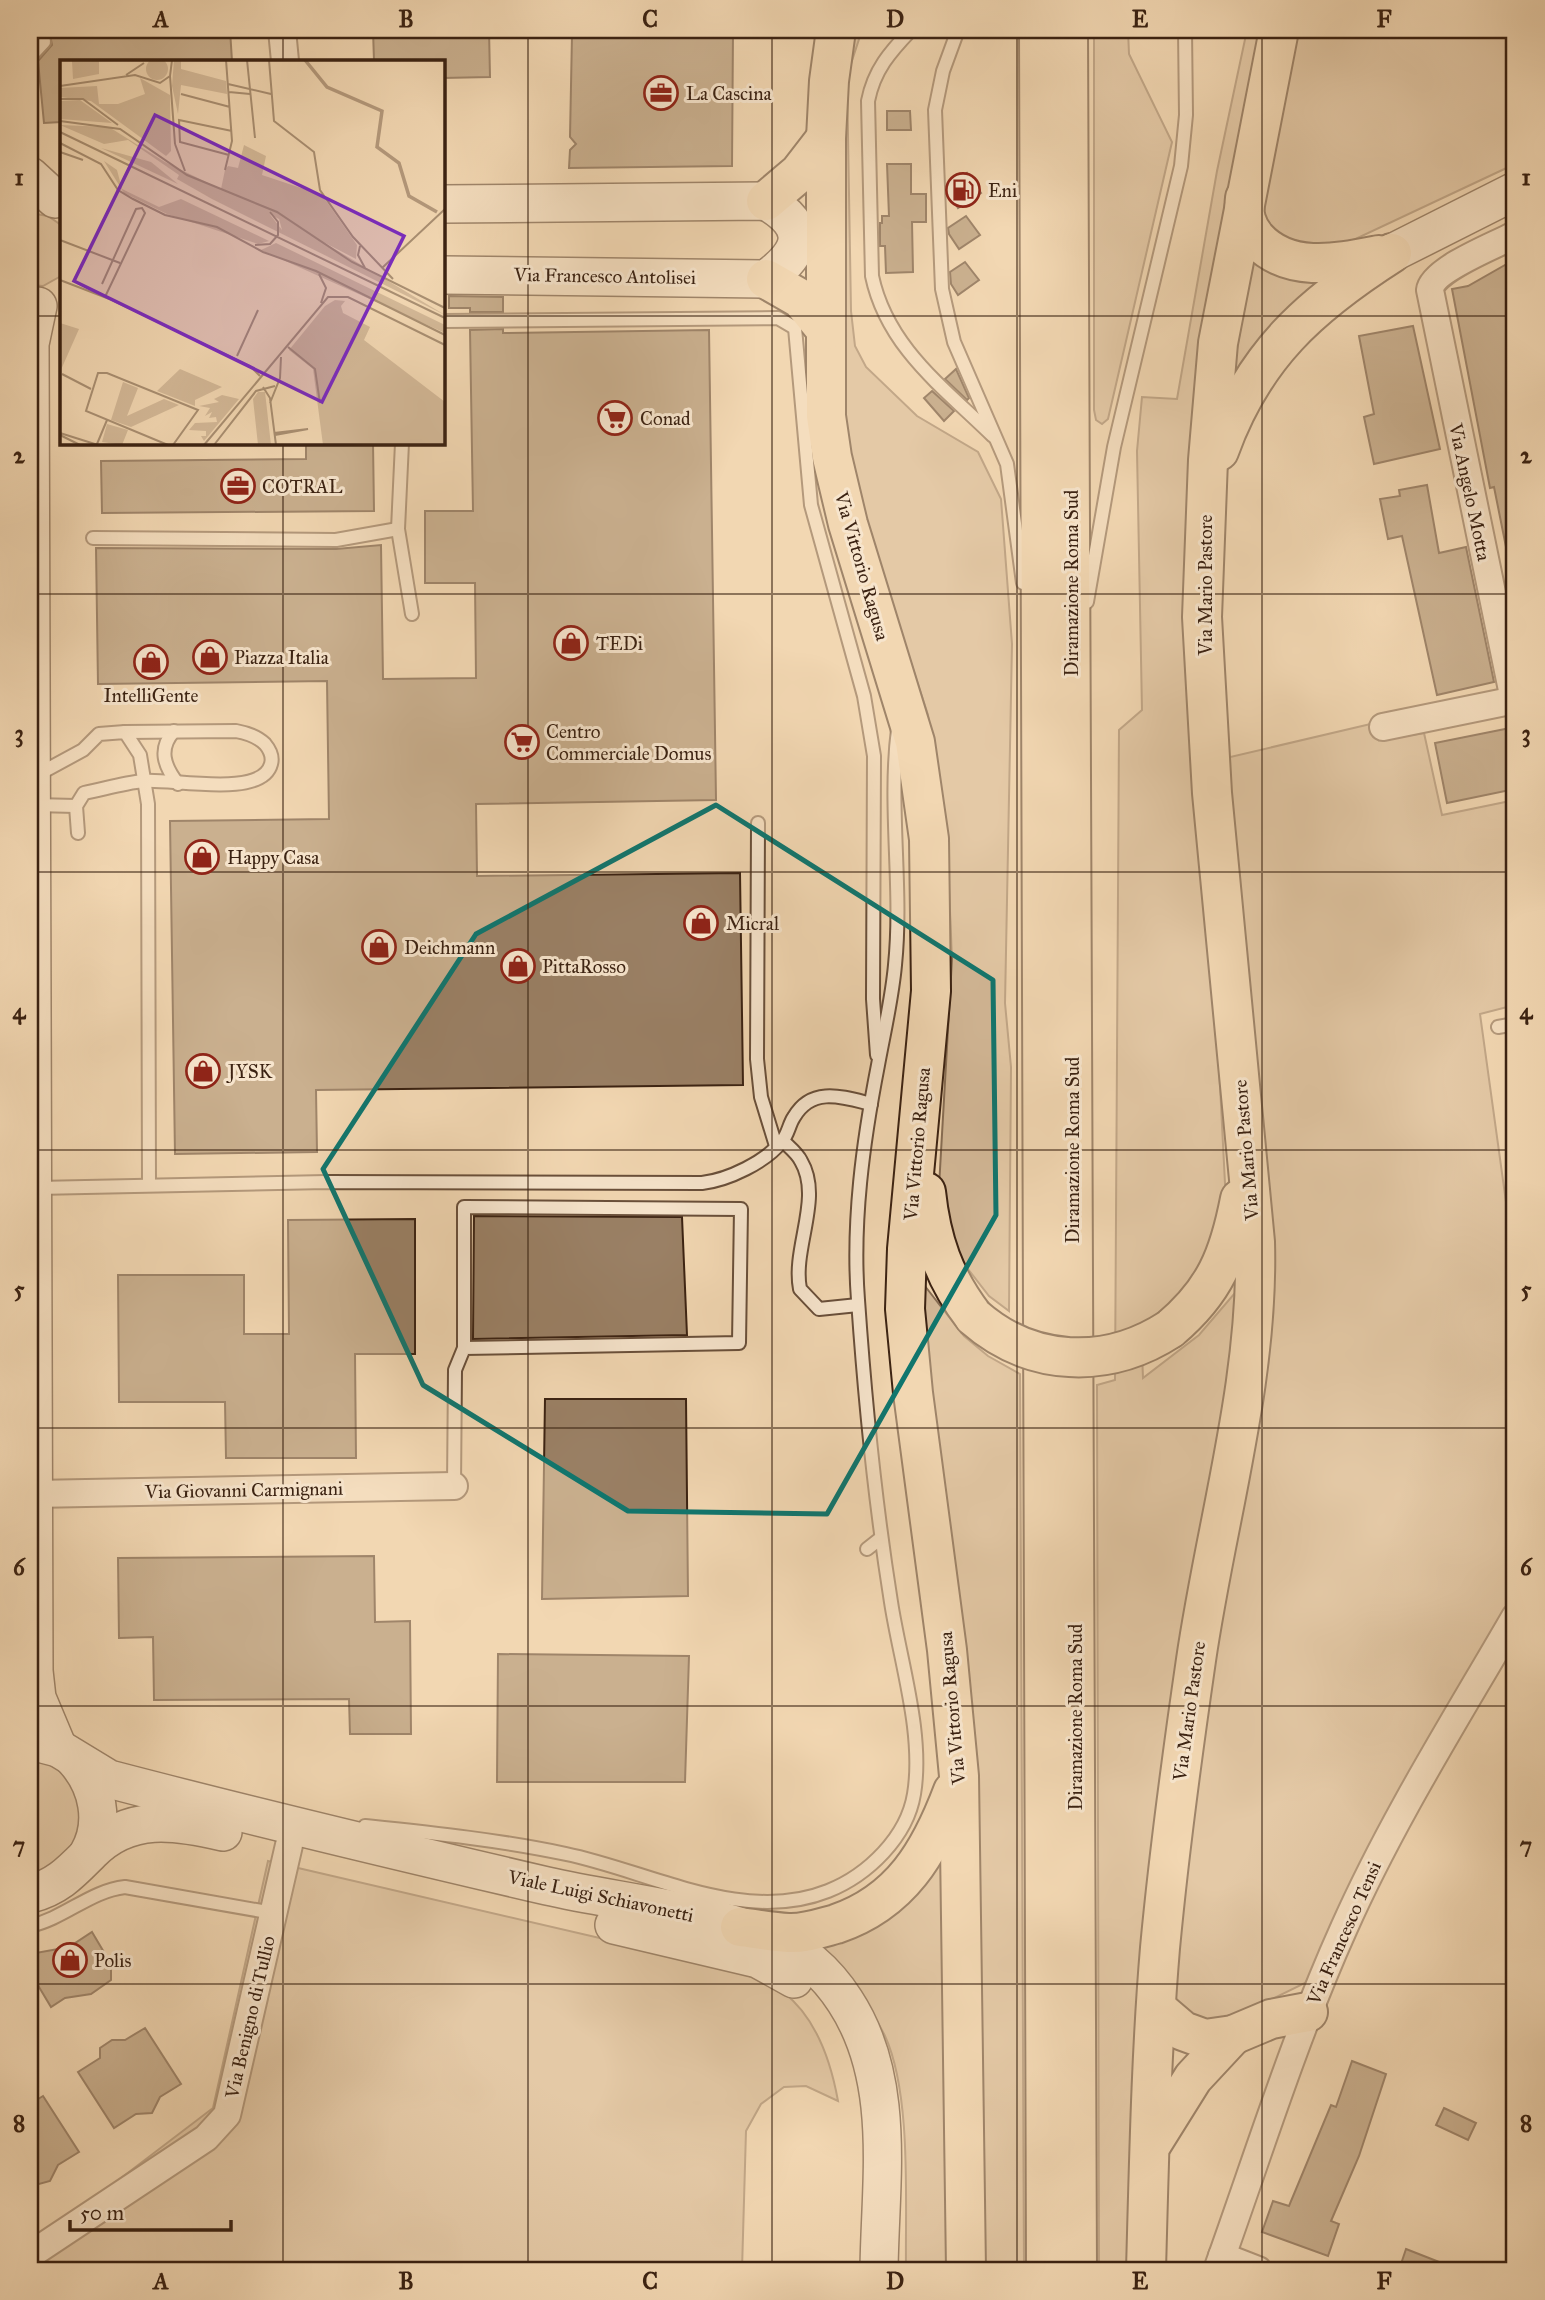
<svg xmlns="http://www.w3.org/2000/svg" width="1545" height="2300" font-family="'IM FELL Great Primer',serif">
  <rect width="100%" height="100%" fill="#f2d7b2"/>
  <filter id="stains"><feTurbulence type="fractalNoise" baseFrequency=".00286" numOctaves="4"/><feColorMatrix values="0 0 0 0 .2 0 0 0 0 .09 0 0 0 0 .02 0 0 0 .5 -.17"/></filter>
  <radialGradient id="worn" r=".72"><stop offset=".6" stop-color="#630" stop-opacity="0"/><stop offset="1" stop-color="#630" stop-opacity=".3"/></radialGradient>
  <g fill="#d3b897" stroke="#876d54" stroke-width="2">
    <path d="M 848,30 L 862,30 L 847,76 L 851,311 L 855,346 L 866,367 L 917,416 L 978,452 L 1001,499 L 1012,644 L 1005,1003 L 1011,1067 L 1009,1311 L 989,1296 L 957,1255 L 939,1187 L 952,959 L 947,840 L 928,715 L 875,552 L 845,448 L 843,52 Z"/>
    <path d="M 1094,30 L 1128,30 L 1129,54 L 1172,142 L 1108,419 L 1102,424 L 1096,420 L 1094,410 Z"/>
    <path d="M 1247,30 L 1264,30 L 1226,240 L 1211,910 L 1226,1203 L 1191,1289 L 1141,1327 L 1143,1378 L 1199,1335 L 1240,1287 L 1135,2270 L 1099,2270 L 1097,1385 L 1115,1380 L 1119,730 L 1142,710 L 1137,451 L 1142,397 L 1177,399 L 1217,171 Z"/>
    <path d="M 1296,30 L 1515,30 L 1515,164 L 1330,251 L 1282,239 L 1260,214 Z"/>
    <path d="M 36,214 L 48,216 L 61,225 L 61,276 L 43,286 L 30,285 L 30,215 Z"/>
    <path d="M 1254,250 L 1334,275 L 1232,378 Z"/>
    <path d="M 1379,722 L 1379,740 L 1424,733 L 1442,815 L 1515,800 L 1515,1005 L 1480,1014 L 1515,1267 L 1515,1603 L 1322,1960 L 1305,1983 L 1213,2028 L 1172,2000 L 1219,1595 L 1268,1320 L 1226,758 Z"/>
    <path d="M 921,1281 L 964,1336 L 988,1356 L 1020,1374 L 1024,2270 L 978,2270 L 941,1506 Z"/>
    <path d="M 30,1751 L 67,1769 L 85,1819 L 68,1857 L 30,1878 Z"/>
    <path d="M 941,1854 L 947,2270 L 906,2270 C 905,2205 912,2095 885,2036 C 868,2000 836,1969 809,1939 Z"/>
    <path d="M 268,1861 L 729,1968 C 745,1976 769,1981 783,1992 C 817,2018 831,2062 838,2101 L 806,2086 L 784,2087 L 761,2104 L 746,2131 L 742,2270 L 30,2270 L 30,2239 L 108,2188 L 213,2108 Z"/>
  </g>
  <g fill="#9a8065" stroke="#3b2212" stroke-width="2">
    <path d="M 49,30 L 230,30 L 232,61 L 61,61 L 61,122 L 44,123 L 38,61 L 52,45 Z"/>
    <path d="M 373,30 L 489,30 L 490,77 L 443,78 L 443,61 L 374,61 Z"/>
    <path d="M 733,31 L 732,166 L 569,168 L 570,150 L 576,144 L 570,137 L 572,35 Z"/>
    <path d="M 887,111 L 910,111 L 911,130 L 887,130 Z"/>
    <path d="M 887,164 L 911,164 L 911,194 L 926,194 L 926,222 L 912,222 L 913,272 L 886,273 L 885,246 L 880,246 L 880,223 L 882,223 L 882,216 L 889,216 Z"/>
    <path d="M 967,173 L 981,193 L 958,208 L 947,187 Z"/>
    <path d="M 966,216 L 980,235 L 959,249 L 949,234 L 948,228 Z"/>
    <path d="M 1512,261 L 1515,277 L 1515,551 L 1507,552 L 1494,487 L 1490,488 L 1452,289 L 1468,286 Z"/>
    <path d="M 965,262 L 979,280 L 958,295 L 951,284 L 950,272 Z"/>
    <path d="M 449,296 L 503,297 L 503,312 L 470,312 L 470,308 L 449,308 Z"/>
    <path d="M 1413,326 L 1440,449 L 1374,464 L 1364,417 L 1374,414 L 1359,336 Z"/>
    <path d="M 503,329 L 503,333 L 709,330 L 716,800 L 476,804 L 477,876 L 740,873 L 743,1085 L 316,1090 L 317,1152 L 175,1154 L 170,821 L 329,819 L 327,681 L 98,684 L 96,548 L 336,549 L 381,545 L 383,679 L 476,678 L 475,583 L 425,583 L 425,511 L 473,511 L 470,330 Z"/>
    <path d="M 956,369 L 969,398 L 967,400 L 945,379 Z"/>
    <path d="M 932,391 L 954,411 L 944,421 L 924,398 Z"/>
    <path d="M 306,443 L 373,443 L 374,511 L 102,513 L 101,461 L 306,459 Z"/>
    <path d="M 1427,485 L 1439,553 L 1466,547 L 1494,682 L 1437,695 L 1402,536 L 1388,539 L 1380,499 L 1400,496 L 1399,490 Z"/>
    <path d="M 1515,727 L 1515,789 L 1447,803 L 1435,743 Z"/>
    <path d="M 474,1216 L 682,1217 L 687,1335 L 473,1339 Z"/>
    <path d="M 415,1219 L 415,1354 L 355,1354 L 356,1458 L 226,1458 L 225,1402 L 119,1402 L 118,1275 L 244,1275 L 244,1334 L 289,1334 L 288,1220 Z"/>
    <path d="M 545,1399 L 686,1399 L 688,1596 L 542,1599 Z"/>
    <path d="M 374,1556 L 375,1622 L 410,1621 L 411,1734 L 350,1734 L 349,1699 L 154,1700 L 153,1637 L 119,1638 L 118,1558 Z"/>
    <path d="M 498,1654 L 689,1656 L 685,1782 L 497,1782 Z"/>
    <path d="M 92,1932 L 111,1964 L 111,1980 L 91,1994 L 65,1998 L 51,2007 L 33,1977 L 30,1976 L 30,1954 L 69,1947 Z"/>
    <path d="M 145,2028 L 181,2084 L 160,2097 L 152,2113 L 136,2114 L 114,2128 L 78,2072 L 100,2058 L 100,2048 L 112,2040 L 125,2040 Z"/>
    <path d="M 1352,2061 L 1386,2074 L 1359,2156 L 1331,2221 L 1339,2224 L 1328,2256 L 1262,2232 L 1273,2201 L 1289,2206 L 1331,2105 L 1336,2107 Z"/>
    <path d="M 43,2096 L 79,2152 L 58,2165 L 50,2181 L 39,2184 L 30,2180 L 30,2104 Z"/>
    <path d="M 1444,2108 L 1476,2123 L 1468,2140 L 1436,2125 Z"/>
    <path d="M 1406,2249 L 1457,2269 L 1457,2270 L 1399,2270 Z"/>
  </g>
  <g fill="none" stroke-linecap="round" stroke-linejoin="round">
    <g stroke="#694f3a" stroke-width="16">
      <g id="lane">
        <path d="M 911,30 C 890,52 874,70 868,101 L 872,276 C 887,347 943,387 993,436"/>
        <path d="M 958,30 L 943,71 L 935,110 L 942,289 L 954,342 L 1007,464 L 1023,583"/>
        <path d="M 30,57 L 44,42 L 43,36"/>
        <path d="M 443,321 L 778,318 L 795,328 L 811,505 L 864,696 L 874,756 L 873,999 L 877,1055"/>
        <path d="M 402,443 L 398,529 L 412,614"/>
        <path d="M 93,538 L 336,540 L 398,529"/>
        <path d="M 1087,602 L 1114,447 L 1181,166 L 1186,115 L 1185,30"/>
        <path d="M 174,731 C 158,749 164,766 178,784"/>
        <path d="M 37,775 L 83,750 L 99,734 L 125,732 L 140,755 L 148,804 L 149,1185"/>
        <path d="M 34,805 L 76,806"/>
        <path d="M 758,823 L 757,1059 L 761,1097 L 776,1146"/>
        <path d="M 78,833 L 76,806 L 84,793 C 104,789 124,783 143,781 C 170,778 262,799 271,764 C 273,757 270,750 265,744 C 257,736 247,733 236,731 L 125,732"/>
        <path d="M 1498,1027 L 1515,1024"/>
        <path d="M 783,1141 C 789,1147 797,1153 801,1161 C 823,1198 792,1248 800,1289 L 819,1309 L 858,1305"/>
        <path d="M 37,1188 L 326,1182 L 702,1183 C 728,1180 766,1162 782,1141 C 788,1135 789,1124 794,1117 C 812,1086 843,1097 871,1104"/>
        <path d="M 454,1486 L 455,1370 L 464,1348 L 464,1207 L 741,1209 L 739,1343 L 464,1348"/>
        <path d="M 867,1549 L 881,1538"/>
        <path d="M 365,1826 C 432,1833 500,1840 566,1854 C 649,1871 743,1925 828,1891 C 868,1875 907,1837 914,1794 C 924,1734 900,1661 891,1602 C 875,1502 865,1401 858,1300 C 852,1222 863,1142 878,1065 C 884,1032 892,999 895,965 C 903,887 888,808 898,729"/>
        <path d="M 30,1926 C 65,1918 90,1891 125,1887 L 273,1913"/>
      </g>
    </g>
    <g stroke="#694f3a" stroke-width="30">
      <g id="street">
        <path d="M 282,30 L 285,61"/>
        <path d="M 1514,700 L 1430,290 C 1432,270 1497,244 1515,235"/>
        <path d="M 1383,727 L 1515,700"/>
        <path d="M 34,1494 L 454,1486"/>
        <path d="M 30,2255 L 206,2138 L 227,2115 L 289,1845"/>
        <path d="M 1222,2256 L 1258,2270"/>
        <path d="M 1217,2270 C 1258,2156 1294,2039 1344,1928 C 1392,1820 1456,1719 1515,1617"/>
      </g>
    </g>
    <g stroke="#3b2212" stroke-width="40">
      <g id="secondary">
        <path d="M 30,176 L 55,199"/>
        <path d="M 443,204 L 766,201 C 810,226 805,251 766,279 L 443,275"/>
        <path d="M 1392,253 L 1515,191"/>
        <path d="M 38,306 L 30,344 L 34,1671 L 37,1698 L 58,1748"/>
        <path d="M 35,1742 L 58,1748 L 109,1779 C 254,1817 401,1852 547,1886 C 618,1902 703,1910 770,1937 C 801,1950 827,1973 845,2001 C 897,2080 880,2181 879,2270"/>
        <path d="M 74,1759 C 98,1785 106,1823 88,1854"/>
        <path d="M 30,1894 C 58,1887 72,1871 91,1852 C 129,1813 176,1821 223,1832"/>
        <path d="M 614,1925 L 758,1959 L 794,1979"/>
      </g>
    </g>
    <g stroke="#3b2212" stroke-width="42">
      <g id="highway">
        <path d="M 836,30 L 829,81 L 826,138 L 826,416 L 832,457 L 848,524 L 915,742 L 929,839 L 931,991 L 907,1249 L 905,1309 L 913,1393 L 947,1650 L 959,1776 L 966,2270"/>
        <path d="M 1039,30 L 1046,2270"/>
        <path d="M 1068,30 L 1077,2270"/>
        <path d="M 1245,198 C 1243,214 1246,226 1256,238 C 1288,274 1338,263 1379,255"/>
        <path d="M 766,201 L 799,173 L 826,138"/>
        <path d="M 766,279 L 801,299 L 826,330"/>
        <path d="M 1219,451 C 1253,356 1309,306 1392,253"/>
        <path d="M 926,1192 C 931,1240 944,1278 974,1317"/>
        <path d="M 1170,1329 C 1215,1291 1229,1256 1240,1199"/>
        <path d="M 740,1927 C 756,1929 772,1932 788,1933 C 804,1934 821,1928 836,1924 C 901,1902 930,1852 953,1791"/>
        <path d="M 1156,2008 L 1183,2031 L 1205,2039 L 1233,2035 L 1271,2019 L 1308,2012"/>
        <path d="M 1153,2142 L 1193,2078 L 1233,2035"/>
        <path d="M 1146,2270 C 1149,2163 1151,2055 1160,1948 C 1169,1852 1182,1756 1196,1660 C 1216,1522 1259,1382 1255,1242 L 1212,793 L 1202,617 L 1208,460 L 1218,343 L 1279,30"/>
      </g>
    </g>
    <use href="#lane" stroke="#f7e5cd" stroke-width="12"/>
    <use href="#street" stroke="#f7e5cd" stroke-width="26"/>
    <use href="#secondary" stroke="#f7e5cd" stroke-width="37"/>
    <use href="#highway" stroke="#f2d7b2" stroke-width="38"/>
    <g stroke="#3b2212" stroke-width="42" stroke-linecap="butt">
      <path id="highway-bridge" d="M 974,1317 C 1031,1367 1107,1370 1170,1329"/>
    </g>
    <use href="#highway-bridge" stroke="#f2d7b2" stroke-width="38"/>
  </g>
  <path d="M0 0H1545V2300H0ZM 716,805 L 993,980 L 996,1215 L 827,1514 L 628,1511 L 423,1385 L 323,1169 L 476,934 Z" fill="#f2d7b2" fill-opacity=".55" fill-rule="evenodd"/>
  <path fill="none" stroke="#0f766e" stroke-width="5" stroke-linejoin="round" d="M 716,805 L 993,980 L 996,1215 L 827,1514 L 628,1511 L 423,1385 L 323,1169 L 476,934 Z"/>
  <path fill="none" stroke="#3b2212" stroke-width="2" stroke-opacity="0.55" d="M 283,30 L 283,61M 528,30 L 528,2270M 772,30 L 772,2270M 1017,30 L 1017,2270M 1262,30 L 1262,2270M 30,316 L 61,316M 443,316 L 1515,316M 283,443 L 283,2270M 30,594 L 1515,594M 30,872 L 1515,872M 30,1150 L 1515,1150M 30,1428 L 1515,1428M 30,1706 L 1515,1706M 30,1984 L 1515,1984"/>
  <defs>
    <g id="office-ring" transform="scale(1.75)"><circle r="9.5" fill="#f7e5cd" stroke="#8f2418" stroke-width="1.5"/><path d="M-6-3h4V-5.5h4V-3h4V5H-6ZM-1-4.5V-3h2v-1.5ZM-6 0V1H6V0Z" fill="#8f2418"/></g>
    <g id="fuel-ring" transform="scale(1.75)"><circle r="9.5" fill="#f7e5cd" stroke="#8f2418" stroke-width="1.5"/><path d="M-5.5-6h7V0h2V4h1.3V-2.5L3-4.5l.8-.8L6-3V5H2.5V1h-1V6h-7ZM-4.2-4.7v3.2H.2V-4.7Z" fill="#8f2418"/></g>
    <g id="supermarket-ring" transform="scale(1.75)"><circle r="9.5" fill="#f7e5cd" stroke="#8f2418" stroke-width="1.5"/><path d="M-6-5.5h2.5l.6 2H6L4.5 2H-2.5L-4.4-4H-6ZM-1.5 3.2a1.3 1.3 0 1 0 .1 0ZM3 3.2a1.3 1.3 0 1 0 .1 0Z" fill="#8f2418"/></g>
    <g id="shop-ring" transform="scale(1.75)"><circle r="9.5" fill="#f7e5cd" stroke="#8f2418" stroke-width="1.5"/><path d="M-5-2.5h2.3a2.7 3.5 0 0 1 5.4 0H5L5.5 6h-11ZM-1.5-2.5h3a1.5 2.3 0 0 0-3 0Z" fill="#8f2418"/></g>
  </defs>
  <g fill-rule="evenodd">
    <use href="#office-ring" x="661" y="93"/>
    <use href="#fuel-ring" x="963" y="190"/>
    <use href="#supermarket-ring" x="615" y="418"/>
    <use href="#office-ring" x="238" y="486"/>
    <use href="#shop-ring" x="571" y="643"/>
    <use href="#shop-ring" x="210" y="657"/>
    <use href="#shop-ring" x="151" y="662"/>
    <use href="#supermarket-ring" x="522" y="742"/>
    <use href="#shop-ring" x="202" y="857"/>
    <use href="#shop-ring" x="701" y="923"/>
    <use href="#shop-ring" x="379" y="947"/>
    <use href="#shop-ring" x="518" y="966"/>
    <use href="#shop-ring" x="203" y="1071"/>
    <use href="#shop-ring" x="70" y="1960"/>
  </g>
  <g text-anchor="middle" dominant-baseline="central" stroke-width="6" stroke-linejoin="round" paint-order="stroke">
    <g font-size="19" fill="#3b2212" stroke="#f7e5cd" text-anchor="start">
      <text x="686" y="93">La Cascina</text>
      <text x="988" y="190">Eni</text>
      <text x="640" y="418">Conad</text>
      <text x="262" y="486">COTRAL</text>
      <text x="596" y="643">TEDi</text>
      <text x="234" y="657">Piazza Italia</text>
      <text x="151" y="695" text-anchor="middle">IntelliGente</text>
      <text x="546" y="731">Centro<tspan x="546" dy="22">Commerciale Domus</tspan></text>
      <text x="227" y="857">Happy Casa</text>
      <text x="726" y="923">Micral</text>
      <text x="404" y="947">Deichmann</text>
      <text x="542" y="966">PittaRosso</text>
      <text x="228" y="1071">JYSK</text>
      <text x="94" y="1960">Polis</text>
    </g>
    <g font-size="19" fill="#3b2212" stroke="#f7e5cd">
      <text transform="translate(605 276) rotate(1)">Via Francesco Antolisei</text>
      <text transform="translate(1470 492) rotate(78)">Via Angelo Motta</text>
      <text transform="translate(862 566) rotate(74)">Via Vittorio Ragusa</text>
      <text transform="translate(1071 583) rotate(-90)">Diramazione Roma Sud</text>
      <text transform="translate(1205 585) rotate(-90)">Via Mario Pastore</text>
      <text transform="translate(917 1144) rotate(-85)">Via Vittorio Ragusa</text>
      <text transform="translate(1072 1150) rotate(-90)">Diramazione Roma Sud</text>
      <text transform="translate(1246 1150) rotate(-95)">Via Mario Pastore</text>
      <text transform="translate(244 1490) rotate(-1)">Via Giovanni Carmignani</text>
      <text transform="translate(952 1708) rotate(-95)">Via Vittorio Ragusa</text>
      <text transform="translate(1189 1711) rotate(-82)">Via Mario Pastore</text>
      <text transform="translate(1075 1717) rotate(-90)">Diramazione Roma Sud</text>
      <text transform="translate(601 1896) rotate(12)">Viale Luigi Schiavonetti</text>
      <text transform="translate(1344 1933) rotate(-66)">Via Francesco Tensi</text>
      <text transform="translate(250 2017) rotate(-77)">Via Benigno di Tullio</text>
    </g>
  </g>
  <g transform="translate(60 60)">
    <rect width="385" height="385" fill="#f2d7b2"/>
    <path d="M86 9a11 11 0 1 1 22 0a11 11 0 1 1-22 0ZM 114,0 L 121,0 L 121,9 L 166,21 L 167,34 L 121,25 L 118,54 L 112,26 ZM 12,1 L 39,1 L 39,14 L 13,19 ZM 80,18 L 110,35 L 111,91 L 106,96 L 31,41 L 0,37 L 0,28 L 37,26 L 39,44 L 58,44 L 85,34 ZM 20,40 L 52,63 L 0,59 L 0,41 ZM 0,65 L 49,67 L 105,102 L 208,152 L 222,170 L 218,155 L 385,255 L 152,139 L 117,119 L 119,115 L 68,80 L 44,84 ZM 184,85 L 206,96 L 202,115 L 262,135 L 297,185 L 296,199 L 161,129 L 165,110 L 168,106 L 178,108 ZM 41,88 L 91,102 L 118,124 ZM 44,101 L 57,110 L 62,129 L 99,147 L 121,139 L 209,181 L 198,184 L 107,154 L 64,133 ZM 216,183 L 385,265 L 385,273 L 201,190 ZM 275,240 L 285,241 L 281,246 L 283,253 L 310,267 L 304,280 L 385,342 L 385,385 L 263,385 L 253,309 L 229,290 L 265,246 ZM 0,263 L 19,269 L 0,312 ZM 120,309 L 162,327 L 135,340 L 135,346 L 97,331 ZM 63,322 L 78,328 L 67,356 L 104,339 L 119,345 L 71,367 L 51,360 ZM 198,332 L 205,332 L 211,385 L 198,385 L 193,339 ZM 162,335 L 179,339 L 144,381 L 141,376 L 146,376 L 146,371 L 129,370 L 135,363 L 157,362 L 156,357 L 149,358 L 152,352 L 145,356 L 150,348 L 139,346 L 159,342 L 154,339 ZM 47,364 L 68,370 L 62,385 L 42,382 Z" fill="#d3b897"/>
    <path fill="none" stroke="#b4997c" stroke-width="3.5" d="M 245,0 L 267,27 L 322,51 L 317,87 L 339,103 L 349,136 L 377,152"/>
    <path fill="none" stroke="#a98f72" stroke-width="2" d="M 187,0 L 195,78M 209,0 L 214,61 L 254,92 L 260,130 L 293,177 L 333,219M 66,15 L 84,3M 110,16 L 115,84M 168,24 L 211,34M 0,26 L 75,15 L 100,23 L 110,16 L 112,0M 169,32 L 190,34M 121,34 L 170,47M 0,39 L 23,39 L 58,65M 0,61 L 60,69 L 127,115 L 217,152 L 292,202 L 385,248M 0,72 L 385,258M 0,83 L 41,104 L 58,130 L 73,139 L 105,155 L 157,167 L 203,192 L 256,211 L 385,275M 115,84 L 125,111M 0,92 L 23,100M 169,95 L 120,82 L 119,60 L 172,71M 165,110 L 172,81 L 166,0M 0,180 L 60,203M 195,185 L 210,184 L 218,175 L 218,162 L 210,152M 300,186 L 298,195 L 305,208M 322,208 L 385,149M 259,214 L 266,228 L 261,243M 0,220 L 52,240 L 190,306 L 200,316M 42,224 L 76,149 L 82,148 L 85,153 L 45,237M 228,287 L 255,309 L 260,343M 177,296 L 198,250M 2,314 L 31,329M 203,327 L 210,338 L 216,385M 210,343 L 220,318 L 221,297M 0,373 L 38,385M 214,373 L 248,369 L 215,375M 0,375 L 20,385M 37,384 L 47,360M 108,385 L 26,351 L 38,313 L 47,313 L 138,350 L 113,385M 144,385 L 268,237 L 288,237 L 385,285M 154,385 L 196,331 L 215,326"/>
    <path fill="#7b2cbf" fill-opacity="0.15" stroke="#7b2cbf" stroke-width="3.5" d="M 95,55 L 344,176 L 262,342 L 14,221 Z"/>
    <rect width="385" height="385" fill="none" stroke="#3b2212" stroke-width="3.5"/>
  </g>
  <rect width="1545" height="2300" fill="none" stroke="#f2d7b2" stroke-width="77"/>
  <path d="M70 2220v10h161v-10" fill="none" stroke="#3b2212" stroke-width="3.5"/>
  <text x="80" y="2220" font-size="21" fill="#3b2212" stroke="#f7e5cd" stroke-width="5" paint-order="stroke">50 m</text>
  <rect x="38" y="38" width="1468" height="2224" fill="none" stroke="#3b2212" stroke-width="2.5"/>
  <g font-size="23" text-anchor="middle" font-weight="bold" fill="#3b2212">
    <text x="161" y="27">A</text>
    <text x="406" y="27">B</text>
    <text x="650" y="27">C</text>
    <text x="895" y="27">D</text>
    <text x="1140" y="27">E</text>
    <text x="1384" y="27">F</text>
    <text x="19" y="185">1</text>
    <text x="1526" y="185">1</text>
    <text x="19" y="463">2</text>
    <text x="1526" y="463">2</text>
    <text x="19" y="741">3</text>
    <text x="1526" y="741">3</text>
    <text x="19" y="1019">4</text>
    <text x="1526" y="1019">4</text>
    <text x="19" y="1297">5</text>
    <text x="1526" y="1297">5</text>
    <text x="19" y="1575">6</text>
    <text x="1526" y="1575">6</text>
    <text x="19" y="1853">7</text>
    <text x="1526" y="1853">7</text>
    <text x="19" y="2131">8</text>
    <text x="1526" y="2131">8</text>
    <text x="161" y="2289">A</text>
    <text x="406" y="2289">B</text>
    <text x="650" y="2289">C</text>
    <text x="895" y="2289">D</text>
    <text x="1140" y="2289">E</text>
    <text x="1384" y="2289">F</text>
  </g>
  <rect width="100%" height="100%" filter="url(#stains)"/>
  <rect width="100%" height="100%" fill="url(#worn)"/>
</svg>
